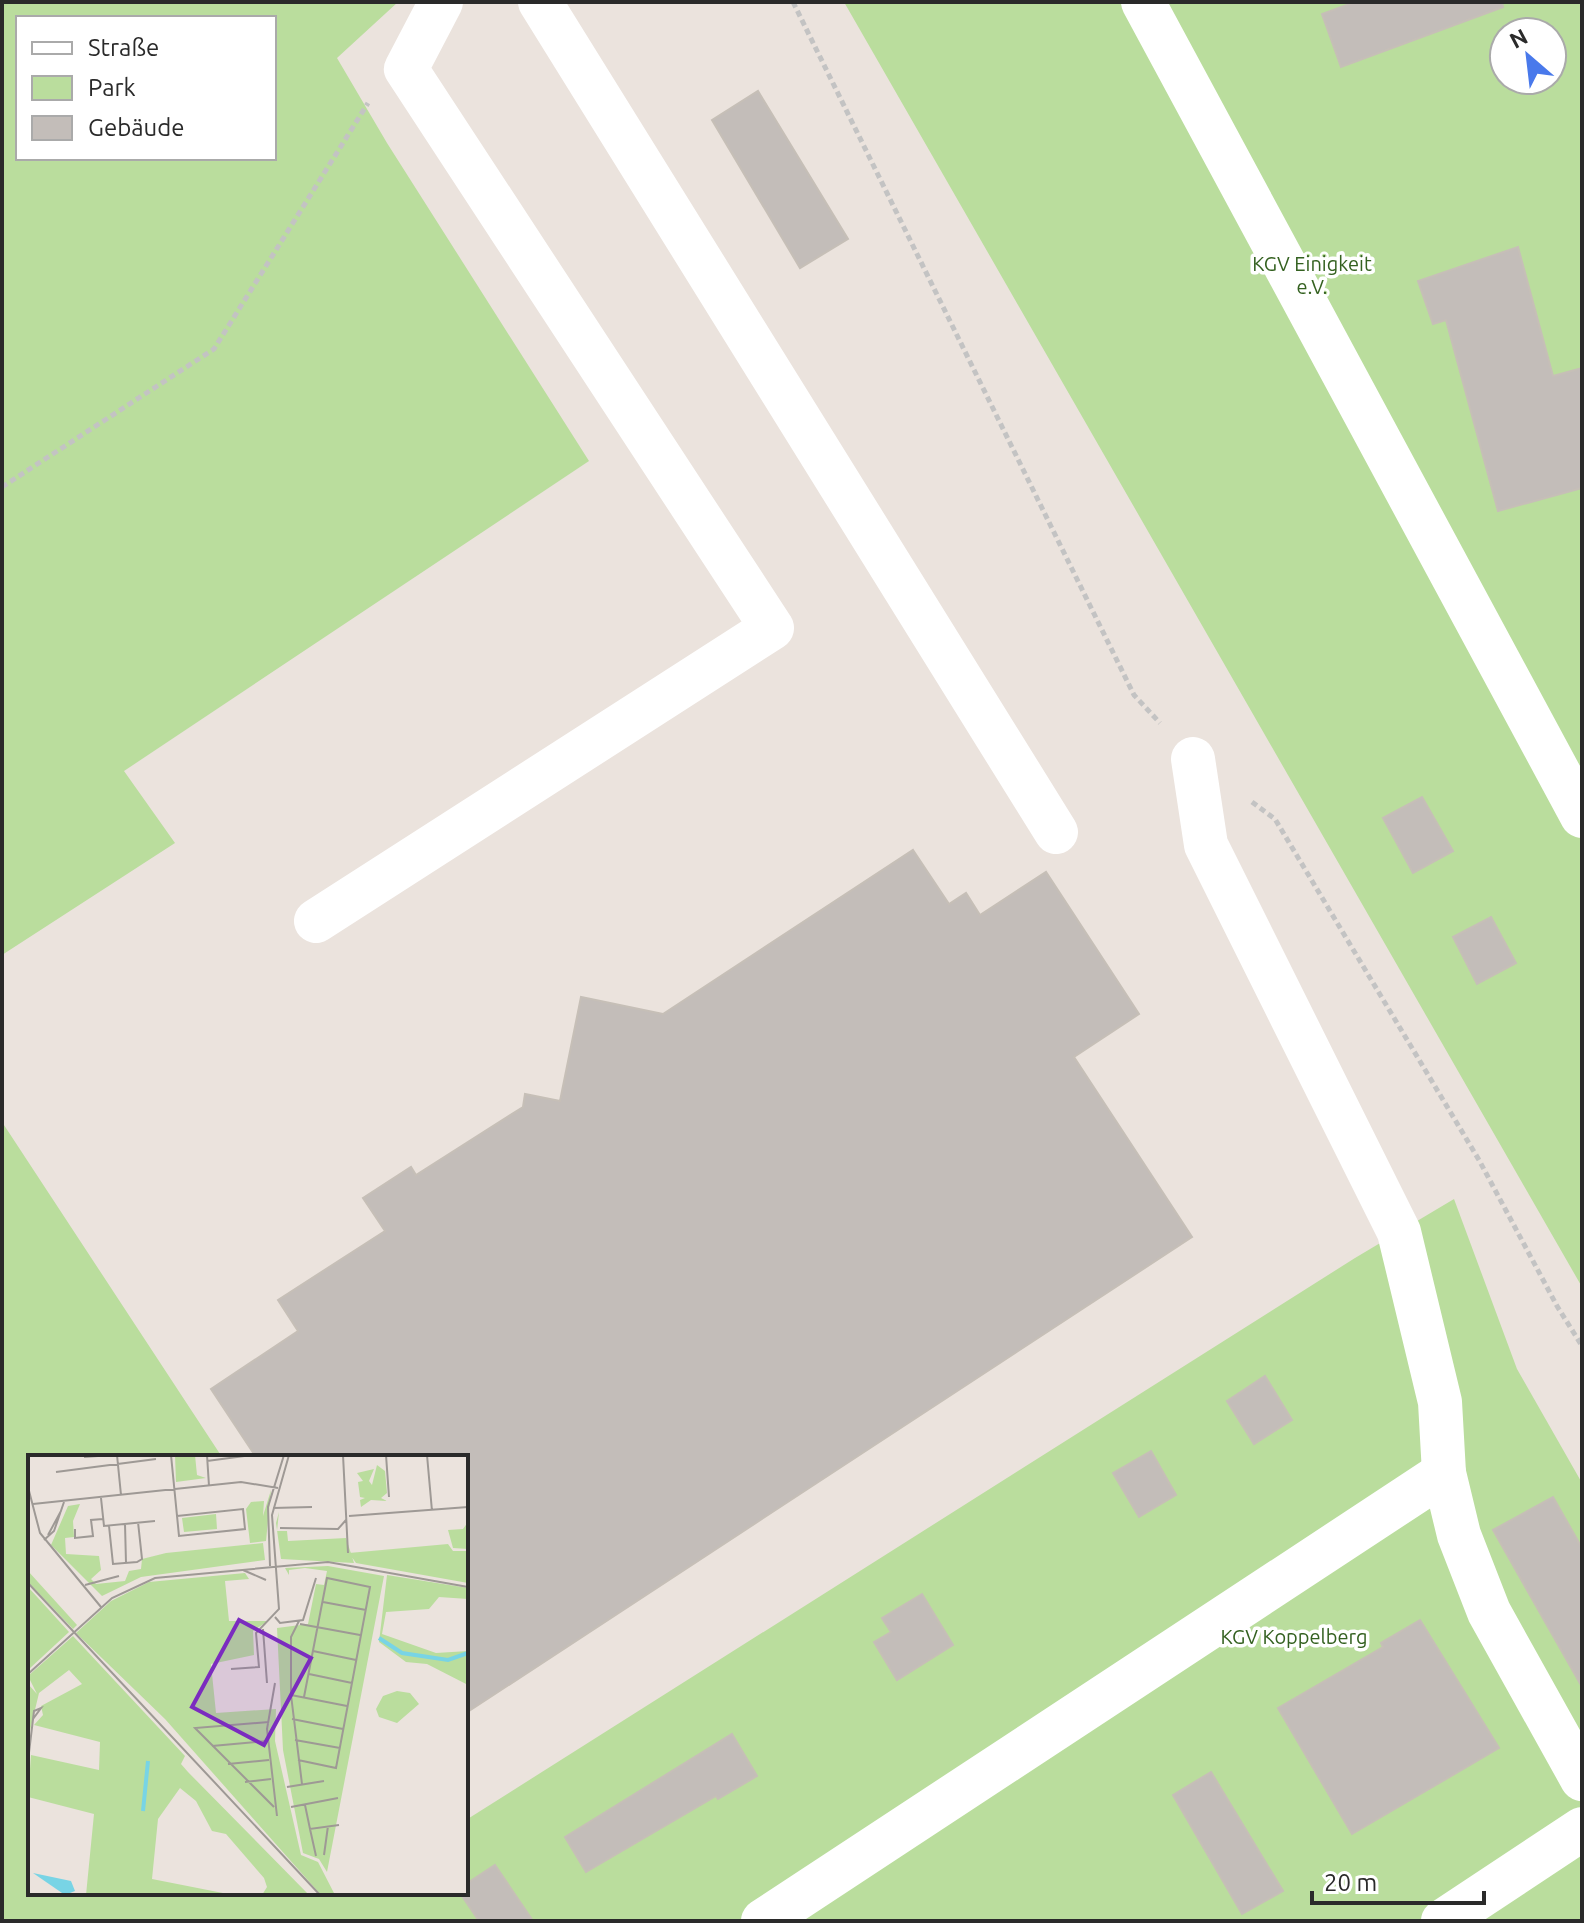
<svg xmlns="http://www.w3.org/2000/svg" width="1584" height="1923" font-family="Ubuntu,sans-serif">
  <rect width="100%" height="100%" fill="#ebe3dd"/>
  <g fill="#badd9d" fill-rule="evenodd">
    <path d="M 2,2 L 398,2 L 337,58 L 387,143 L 589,461 L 124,771 L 175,843 L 2,955 ZM 18,18 L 274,18 L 274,158 L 18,158 Z"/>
    <path d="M 844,2 L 1582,2 L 1582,1287 ZM 1504,32 L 1552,32 L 1552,80 L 1504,80 Z"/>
    <path d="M 2,1122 L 222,1457 L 30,1457 L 30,1893 L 466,1893 L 466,1820 L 1355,1258 L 1454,1199 L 1517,1369 L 1582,1483 L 1582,1921 L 2,1921 Z"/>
  </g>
  <g fill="#c3bdb9" stroke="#c6bfb7" stroke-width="2">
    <path d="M 1355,2 L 1502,2 L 1503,7 L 1341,67 L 1322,14 Z"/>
    <path d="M 758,91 L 848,239 L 800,268 L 712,120 Z"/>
    <path d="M 1518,247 L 1553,376 L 1582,368 L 1582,488 L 1498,511 L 1446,320 L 1433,324 L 1418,281 Z"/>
    <path d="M 1422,797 L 1453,851 L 1413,873 L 1383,818 Z"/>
    <path d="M 913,850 L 949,904 L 966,893 L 980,915 L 1046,872 L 1139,1014 L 1074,1057 L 1192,1237 L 466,1713 L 466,1457 L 256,1457 L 211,1389 L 298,1331 L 278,1300 L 385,1231 L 363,1198 L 411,1167 L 416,1175 L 523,1107 L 525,1094 L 560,1101 L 581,997 L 663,1014 Z"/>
    <path d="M 1491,917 L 1516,963 L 1477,984 L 1453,937 Z"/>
    <path d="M 1265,1376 L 1292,1420 L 1254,1444 L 1227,1401 Z"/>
    <path d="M 1151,1451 L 1176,1495 L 1139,1517 L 1113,1473 Z"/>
    <path d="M 1553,1497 L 1582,1548 L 1582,1687 L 1493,1530 Z"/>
    <path d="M 922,1594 L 953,1645 L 897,1680 L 874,1642 L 891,1632 L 882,1618 Z"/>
    <path d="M 1420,1620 L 1499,1748 L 1352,1834 L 1278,1708 L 1383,1647 L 1381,1643 Z"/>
    <path d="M 732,1734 L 757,1776 L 718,1799 L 716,1796 L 586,1872 L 565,1837 Z"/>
    <path d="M 1211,1772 L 1283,1891 L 1242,1914 L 1173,1795 Z"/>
    <path d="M 495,1865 L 533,1921 L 479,1921 L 460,1893 L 466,1893 L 466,1884 Z"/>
  </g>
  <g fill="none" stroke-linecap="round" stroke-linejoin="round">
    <g stroke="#c3c3c3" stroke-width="5" stroke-dasharray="6 4" stroke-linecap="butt">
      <path d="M 793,2 L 1134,695 L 1160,723"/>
      <path d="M 2,487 L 214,349 L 368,103"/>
      <path d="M 1252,802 L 1275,819 L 1479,1160 L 1557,1306 L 1582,1346"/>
    </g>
    <g stroke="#fff" stroke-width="44">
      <path d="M 540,2 L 1056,832"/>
      <path d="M 1143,2 L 1582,816"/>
      <path d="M 1193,759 L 1206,845 L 1399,1232 L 1440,1402 L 1444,1473 L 1459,1535 L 1489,1612 L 1582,1779"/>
      <path d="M 316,921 L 772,628 L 406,69 L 441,2"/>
      <path d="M 763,1921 L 1444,1473"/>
      <path d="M 1443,1921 L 1582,1829"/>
    </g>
  </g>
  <g text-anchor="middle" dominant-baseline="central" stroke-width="7" stroke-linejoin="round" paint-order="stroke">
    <g font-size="20" fill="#346120" stroke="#fff">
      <text x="1312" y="263">KGV Einigkeit<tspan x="1312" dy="23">e.V.</tspan></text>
      <text x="1294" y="1636">KGV Koppelberg</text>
    </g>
  </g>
  <g transform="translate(28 1455)">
    <rect width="440" height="440" fill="#ebe3dd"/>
    <path d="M 147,0 L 167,0 L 169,20 L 178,23 L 148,27 ZM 349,10 L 357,16 L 359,38 L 353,43 L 359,46 L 343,45 L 333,52 L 332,45 L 337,43 L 332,42 L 330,27 L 335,26 L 329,18 L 346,14 L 341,26 L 344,30 ZM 243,35 L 238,86 L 222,88 L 218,54 L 223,47 L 236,46 L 235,61 ZM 52,49 L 45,66 L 46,82 L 37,83 L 38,99 L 71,101 L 73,115 L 63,124 L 68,129 L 97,126 L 101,116 L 113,114 L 114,104 L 138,98 L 235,88 L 237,105 L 113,122 L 74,141 L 23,90 L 40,51 ZM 251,57 L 249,76 L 259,76 L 260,86 L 318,83 L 326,108 L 253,104 L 248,68 ZM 188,59 L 189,74 L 156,77 L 154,63 ZM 440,67 L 440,94 L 425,93 L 420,75 L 435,74 ZM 420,89 L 425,96 L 440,96 L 440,128 L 328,108 L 321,98 ZM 300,111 L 356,121 L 299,417 L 291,404 L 275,398 L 255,295 L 249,173 L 280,169 L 288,129 L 296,130 L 299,116 L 277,113 L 261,115 L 261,120 L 257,113 ZM 0,116 L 49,170 L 45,174 L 0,127 ZM 217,118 L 221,124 L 197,126 L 201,166 L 240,166 L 225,176 L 226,200 L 183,209 L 188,258 L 248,254 L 247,286 L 273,400 L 290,407 L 307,440 L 293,440 L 137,264 L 48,178 L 83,146 L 121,127 ZM 359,120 L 440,133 L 440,144 L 411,142 L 401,154 L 358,157 L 354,179 L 408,198 L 440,196 L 440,230 L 399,209 L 378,207 L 351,187 ZM 0,132 L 41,177 L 0,215 ZM 45,181 L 157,301 L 153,309 L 160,317 L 281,440 L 234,440 L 239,432 L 236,423 L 198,379 L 184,376 L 168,346 L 152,333 L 130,364 L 124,424 L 205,440 L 58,440 L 66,359 L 0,342 L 3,300 L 71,315 L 72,287 L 6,270 L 15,260 L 13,251 L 54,229 L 41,215 L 11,238 L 0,284 L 0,229 L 9,239 L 0,221 ZM 369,236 L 382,238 L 391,249 L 369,268 L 351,262 L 348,254 L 355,241 Z" fill="#badd9d"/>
    <path d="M 5,418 L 43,426 L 47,436 L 37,440 Z" fill="#78d4e5"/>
    <path fill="none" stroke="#78d4e5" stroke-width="4" d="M 351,183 L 374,198 L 420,205 L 440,198M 115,356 L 120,306"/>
    <path fill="none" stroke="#9e9995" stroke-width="2" d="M 89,0 L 93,40M 143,0 L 151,81 L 217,74 L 215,54 L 149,61M 179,0 L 181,31M 315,0 L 320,98M 358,0 L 361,42M 399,0 L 404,56M 56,2 L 84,0M 179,6 L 224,0M 28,17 L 128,4M 0,32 L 12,78 L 73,152M 73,43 L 76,71 L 127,66M 5,49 L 213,27 L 250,33M 245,53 L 284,52M 321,61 L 440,52M 97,69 L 98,108M 81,71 L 85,109 L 109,107 L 114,104 L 110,67M 252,73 L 310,74 L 318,65M 47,74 L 47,83 L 65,81 L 63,65 L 75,64M 20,80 L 33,56M 16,85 L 26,76 L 36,47M 242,111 L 240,52 L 256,0M 215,115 L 238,125M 0,128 L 292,440M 57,130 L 91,121M 295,147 L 338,155M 247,162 L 252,168 L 275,165 L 288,123M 271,166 L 263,182 L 263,240 L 274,329M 272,169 L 332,180M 235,174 L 239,228M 285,196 L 328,205M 203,214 L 231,212 L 228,178 L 251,154 L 244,60 L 261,0M 0,219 L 84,143 L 127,123 L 300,107 L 440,132M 281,219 L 324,228M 247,228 L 239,274 L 249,361M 263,240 L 319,251M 264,264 L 315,274M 241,267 L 167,273 L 246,352M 267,285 L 312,293M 184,291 L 240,286M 270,305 L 308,313 L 342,132 L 299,123 L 276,242M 0,306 L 6,256 L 13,253 L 5,264M 200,309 L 241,305M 217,327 L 243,324M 259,332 L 296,326M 277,350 L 282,374 L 311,370M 263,352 L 310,343M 282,374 L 288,401M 296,400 L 300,371"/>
    <path fill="#7b2cbf" fill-opacity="0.15" stroke="#7b2cbf" stroke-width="4" d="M 211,165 L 283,203 L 236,290 L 164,252 Z"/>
    <rect width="440" height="440" fill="none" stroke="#2a2a2a" stroke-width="4"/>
  </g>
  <rect width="1584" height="1923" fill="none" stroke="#2a2a2a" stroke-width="8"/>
  <rect x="16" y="16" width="260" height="144" fill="#ffffff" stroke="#aaaaaa" stroke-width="2"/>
  <rect x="32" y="42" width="40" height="12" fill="#ffffff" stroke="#aaaaaa" stroke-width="2"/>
  <text x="88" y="56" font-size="24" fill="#2a2a2a">Straße</text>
  <rect x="32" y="76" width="40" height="24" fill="#badd9d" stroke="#aaaaaa" stroke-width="2"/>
  <text x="88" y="96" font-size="24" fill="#2a2a2a">Park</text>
  <rect x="32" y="116" width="40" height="24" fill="#c3bdb9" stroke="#aaaaaa" stroke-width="2"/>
  <text x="88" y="136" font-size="24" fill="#2a2a2a">Gebäude</text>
  <g transform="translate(1528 56) rotate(332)"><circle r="38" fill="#ffffff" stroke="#aaaaaa" stroke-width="2"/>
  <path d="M0-6L14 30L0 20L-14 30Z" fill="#4979eb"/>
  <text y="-12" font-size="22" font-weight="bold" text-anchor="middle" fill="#2a2a2a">N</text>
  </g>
  <path d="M1312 1891v12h172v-12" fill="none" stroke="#2a2a2a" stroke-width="4"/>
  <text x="1324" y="1891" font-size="24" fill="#2a2a2a" stroke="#ffffff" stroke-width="6" paint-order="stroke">20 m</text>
</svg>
